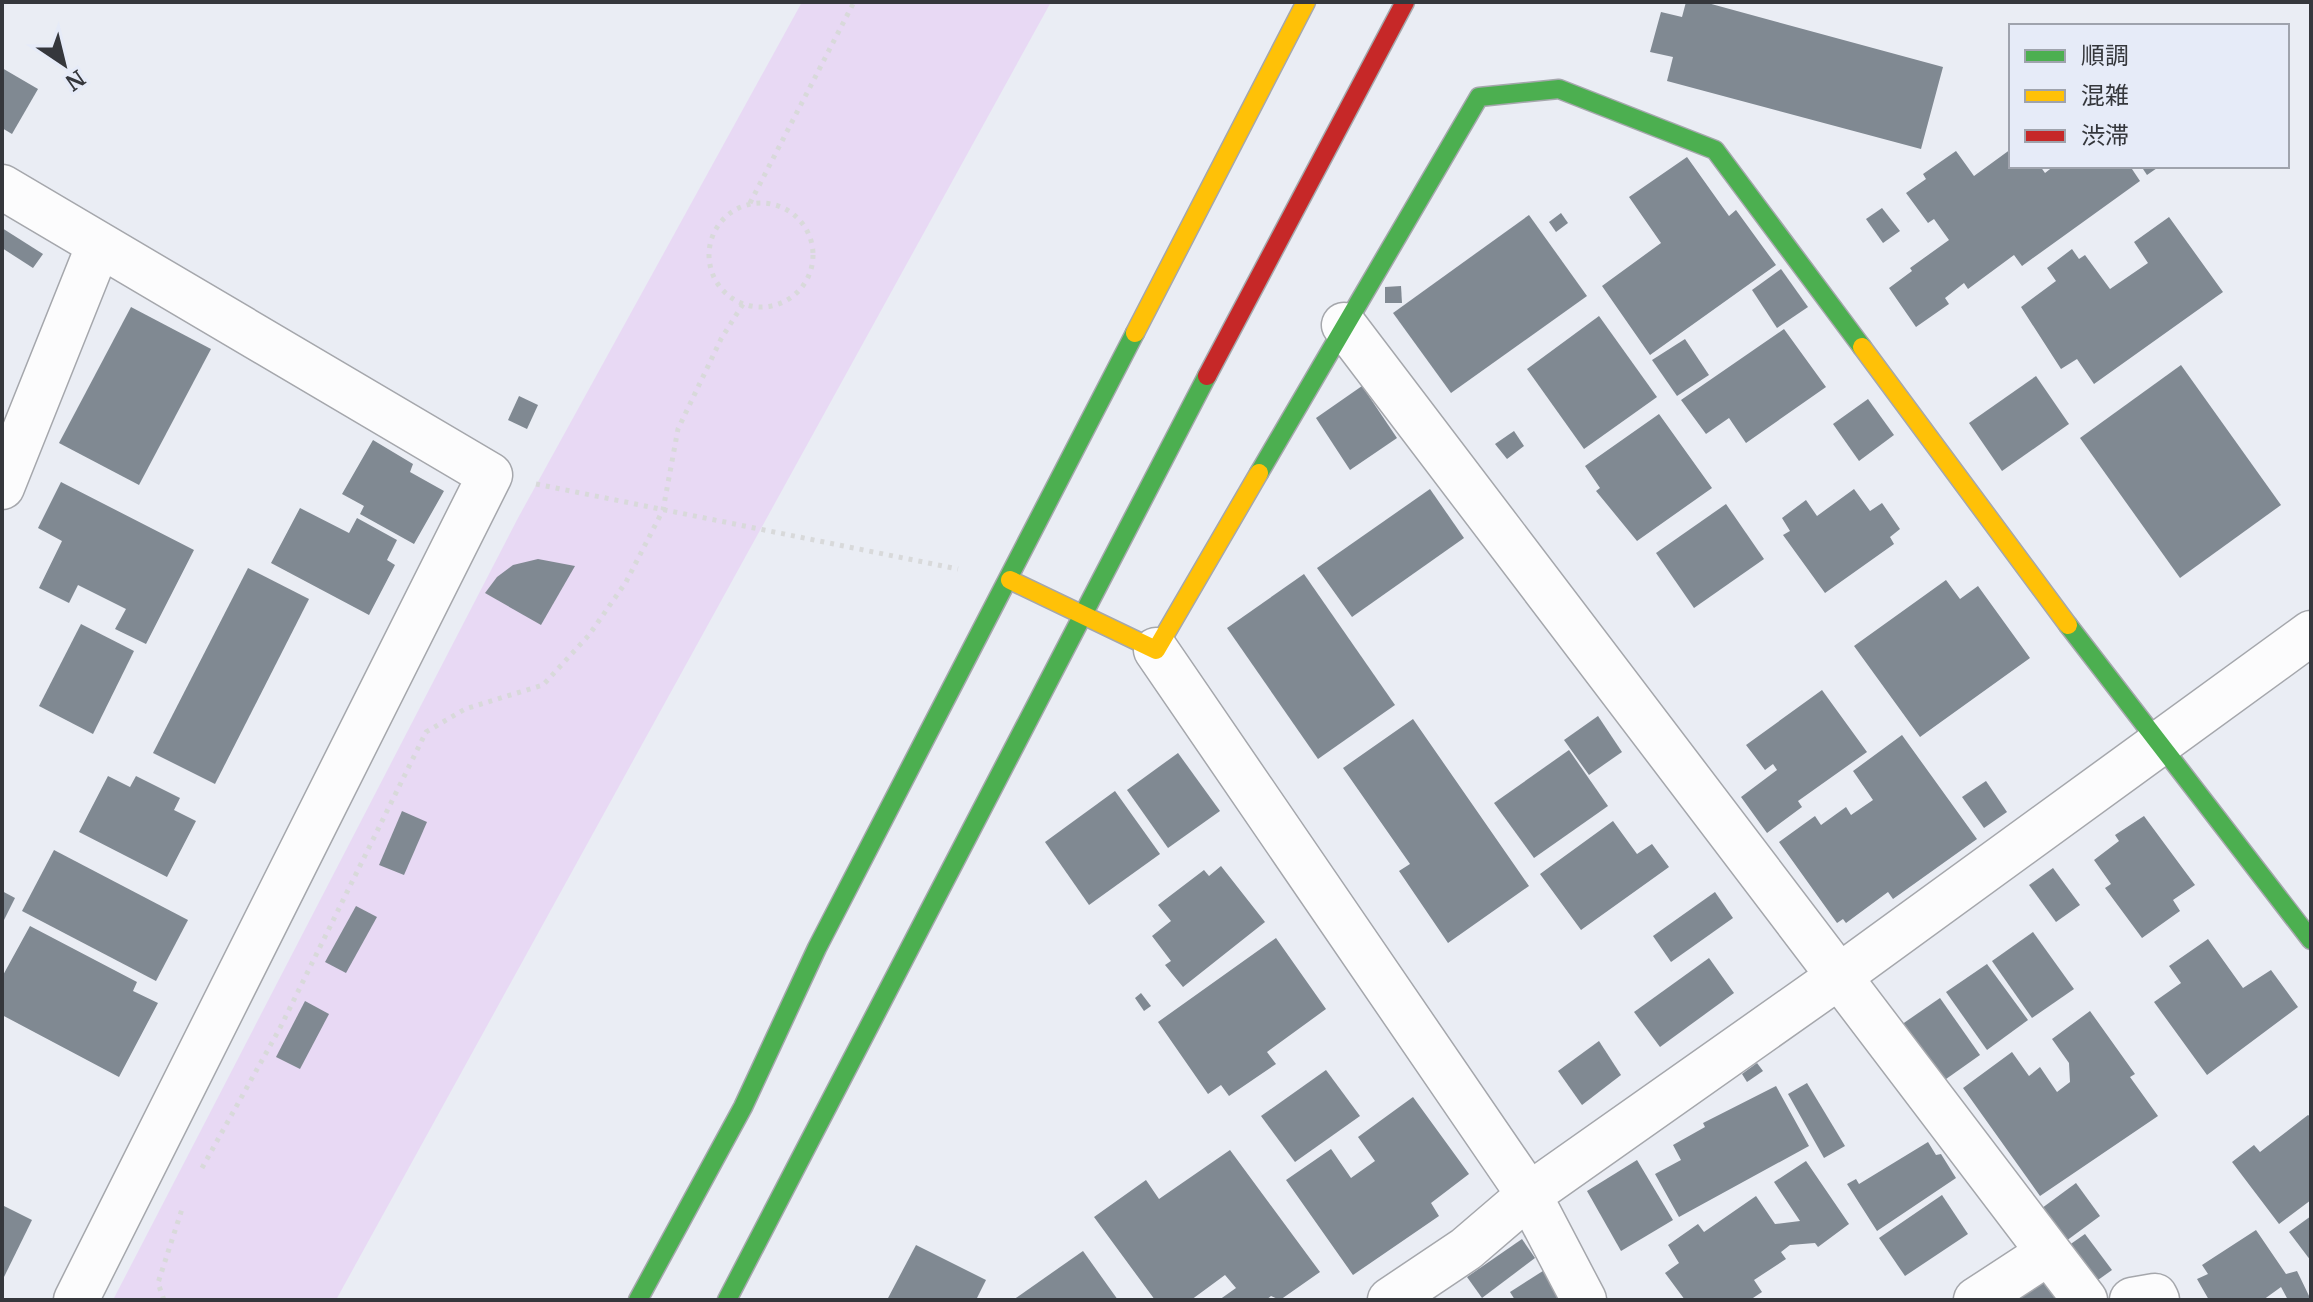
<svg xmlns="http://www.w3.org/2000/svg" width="2313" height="1302" font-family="Merriweather,'Noto Sans JP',serif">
  <rect width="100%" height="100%" fill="#eaedf4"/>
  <path fill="#e8d9f4" d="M 802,2 L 1051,2 L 336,1300 L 113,1300 L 518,518 Z"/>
  <g fill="#808992">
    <path d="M 1686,2 L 1704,2 L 1943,67 L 1921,149 L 1667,81 L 1673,57 L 1650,52 L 1661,12 L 1682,17 Z"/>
    <path d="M 2,68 L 38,89 L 12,134 L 2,128 Z"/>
    <path d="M 2011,149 L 2011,166 L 2040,166 L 2045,173 L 2054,166 L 2130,166 L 2140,181 L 2022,266 L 2014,255 L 1968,289 L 1964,283 L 1945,298 L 1949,304 L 1916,327 L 1889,288 L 1912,271 L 1910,268 L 1949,240 L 1934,219 L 1928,223 L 1906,193 L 1926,179 L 1923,174 L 1956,151 L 1974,176 Z"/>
    <path d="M 1687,157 L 1729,216 L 1736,210 L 1776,265 L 1650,355 L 1602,286 L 1661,243 L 1629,197 Z"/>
    <path d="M 2141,166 L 2160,166 L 2147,175 Z"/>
    <path d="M 1882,208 L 1900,231 L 1883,243 L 1866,219 Z"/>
    <path d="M 1561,213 L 1568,223 L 1556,232 L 1549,222 Z"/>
    <path d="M 1529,215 L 1587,296 L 1451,393 L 1393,313 Z"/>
    <path d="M 2169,217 L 2223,292 L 2094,384 L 2077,359 L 2061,369 L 2021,307 L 2056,281 L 2047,268 L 2072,249 L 2079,259 L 2085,255 L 2110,289 L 2148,263 L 2134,242 Z"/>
    <path d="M 2,228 L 43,254 L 33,268 L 2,248 Z"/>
    <path d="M 1781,269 L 1808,307 L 1777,328 L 1752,290 Z"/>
    <path d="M 1401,286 L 1402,303 L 1385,303 L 1385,287 Z"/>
    <path d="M 131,307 L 211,349 L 139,485 L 59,443 Z"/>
    <path d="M 1599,316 L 1657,397 L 1584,449 L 1527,369 Z"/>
    <path d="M 1784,329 L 1826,387 L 1746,443 L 1729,418 L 1706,434 L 1681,400 Z"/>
    <path d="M 1685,339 L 1709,375 L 1677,396 L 1652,360 Z"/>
    <path d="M 2181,365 L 2281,505 L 2180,578 L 2080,438 Z"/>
    <path d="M 2036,376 L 2069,424 L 2002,471 L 1969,423 Z"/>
    <path d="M 1362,386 L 1397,438 L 1350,470 L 1316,418 Z"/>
    <path d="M 519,396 L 538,405 L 527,429 L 508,420 Z"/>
    <path d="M 1868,399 L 1894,435 L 1859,461 L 1833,424 Z"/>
    <path d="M 1659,414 L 1712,488 L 1637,541 L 1596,491 L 1600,488 L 1585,466 Z"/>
    <path d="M 1514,431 L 1524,446 L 1507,459 L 1495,444 Z"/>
    <path d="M 373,440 L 413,464 L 410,472 L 444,491 L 414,544 L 360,514 L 364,506 L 342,494 Z"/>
    <path d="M 61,482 L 194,550 L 146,644 L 115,629 L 126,609 L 78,585 L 69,603 L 39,588 L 62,541 L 38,528 Z"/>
    <path d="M 1430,489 L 1464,538 L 1352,617 L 1317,568 Z"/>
    <path d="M 1854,489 L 1870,511 L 1882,503 L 1900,529 L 1890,537 L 1894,544 L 1825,593 L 1783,535 L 1790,531 L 1782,518 L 1806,500 L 1817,516 Z"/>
    <path d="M 1726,504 L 1764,559 L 1694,608 L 1656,553 Z"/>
    <path d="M 300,508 L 349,533 L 357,518 L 397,540 L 387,560 L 395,565 L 369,615 L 271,563 Z"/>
    <path d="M 538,559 L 575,566 L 541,625 L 485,593 L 497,577 L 513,565 Z"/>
    <path d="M 248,568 L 309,599 L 215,784 L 153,753 Z"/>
    <path d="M 1304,574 L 1395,705 L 1318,759 L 1227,628 Z"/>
    <path d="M 1946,580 L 1960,599 L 1978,586 L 2030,658 L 1920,737 L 1854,646 Z"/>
    <path d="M 81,624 L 134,651 L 93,734 L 39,706 Z"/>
    <path d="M 1822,690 L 1867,752 L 1798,801 L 1802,807 L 1767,833 L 1741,797 L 1777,770 L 1773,764 L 1765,770 L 1746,745 Z"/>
    <path d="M 1598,716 L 1622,752 L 1589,775 L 1564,740 Z"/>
    <path d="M 1413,719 L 1529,886 L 1448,943 L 1399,871 L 1410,864 L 1343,768 Z"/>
    <path d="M 1902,735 L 1977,839 L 1893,899 L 1888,892 L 1846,923 L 1843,919 L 1837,923 L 1779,842 L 1815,816 L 1821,825 L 1846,807 L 1851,815 L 1873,800 L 1853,771 Z"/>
    <path d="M 1569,750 L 1608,806 L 1534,858 L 1494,803 Z"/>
    <path d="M 1178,753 L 1220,811 L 1168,848 L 1127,790 Z"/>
    <path d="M 108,776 L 130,787 L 136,776 L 180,798 L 174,810 L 196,821 L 167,877 L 79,832 Z"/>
    <path d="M 1986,781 L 2007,812 L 1984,828 L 1962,797 Z"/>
    <path d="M 1115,791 L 1160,854 L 1089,905 L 1045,842 Z"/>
    <path d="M 402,811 L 427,822 L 404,875 L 379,865 Z"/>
    <path d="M 2144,816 L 2195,885 L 2173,900 L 2180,911 L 2142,938 L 2105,888 L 2111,884 L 2094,860 L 2119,841 L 2115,835 Z"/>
    <path d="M 1613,821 L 1637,854 L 1652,844 L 1669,867 L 1581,930 L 1540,874 Z"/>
    <path d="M 54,850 L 188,920 L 156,981 L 22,911 Z"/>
    <path d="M 1221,866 L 1265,922 L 1183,987 L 1165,965 L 1171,961 L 1152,936 L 1171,921 L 1158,905 L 1204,870 L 1209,876 Z"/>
    <path d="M 2053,868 L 2080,905 L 2056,922 L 2029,885 Z"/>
    <path d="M 2,891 L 15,898 L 2,924 Z"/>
    <path d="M 1715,892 L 1733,918 L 1671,962 L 1653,936 Z"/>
    <path d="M 356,906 L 377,917 L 346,973 L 325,962 Z"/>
    <path d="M 30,926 L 137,982 L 133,991 L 158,1003 L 119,1077 L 2,1015 L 2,977 Z"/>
    <path d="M 2033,932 L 2074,989 L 2032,1018 L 1992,961 Z"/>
    <path d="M 1276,938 L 1326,1009 L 1267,1052 L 1276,1064 L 1229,1096 L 1221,1085 L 1208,1094 L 1158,1022 Z"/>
    <path d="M 2208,939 L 2243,988 L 2271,970 L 2298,1007 L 2207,1075 L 2154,1002 L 2181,983 L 2169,966 Z"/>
    <path d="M 1709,958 L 1734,993 L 1660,1047 L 1634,1012 Z"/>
    <path d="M 1987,964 L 2028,1020 L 1987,1050 L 1946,992 Z"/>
    <path d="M 1141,993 L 1151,1006 L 1144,1011 L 1135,998 Z"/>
    <path d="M 1940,998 L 1980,1055 L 1939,1084 L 1898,1027 Z"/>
    <path d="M 305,1001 L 329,1014 L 300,1069 L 276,1057 Z"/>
    <path d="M 2090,1011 L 2135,1074 L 2130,1077 L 2158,1116 L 2040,1196 L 1963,1088 L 2012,1052 L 2029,1076 L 2040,1067 L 2057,1092 L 2070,1082 L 2069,1063 L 2052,1039 Z"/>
    <path d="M 1599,1041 L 1621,1075 L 1582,1105 L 1558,1071 Z"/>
    <path d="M 1757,1063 L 1763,1071 L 1747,1082 L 1742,1074 Z"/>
    <path d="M 1326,1070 L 1360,1116 L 1295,1162 L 1261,1116 Z"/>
    <path d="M 1807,1083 L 1845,1146 L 1824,1158 L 1788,1094 Z"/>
    <path d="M 1776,1086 L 1809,1146 L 1679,1217 L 1655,1174 L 1681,1160 L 1673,1145 L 1705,1127 L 1703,1123 Z"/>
    <path d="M 1413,1097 L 1469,1174 L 1431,1203 L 1439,1216 L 1353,1275 L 1286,1180 L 1331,1149 L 1351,1178 L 1375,1161 L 1358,1137 Z"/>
    <path d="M 2308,1115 L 2311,1117 L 2311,1200 L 2279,1224 L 2232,1162 L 2254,1145 L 2260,1152 Z"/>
    <path d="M 1928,1142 L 1936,1155 L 1941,1154 L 1956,1178 L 1877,1231 L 1847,1184 L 1856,1179 L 1859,1184 Z"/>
    <path d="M 1230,1150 L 1320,1272 L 1280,1300 L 1271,1296 L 1266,1300 L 1219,1300 L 1236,1288 L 1225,1275 L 1191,1300 L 1155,1300 L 1094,1217 L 1146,1180 L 1159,1199 Z"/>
    <path d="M 1637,1160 L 1673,1220 L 1621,1251 L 1587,1191 Z"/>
    <path d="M 1806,1161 L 1849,1224 L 1818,1247 L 1815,1243 L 1790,1245 L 1781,1252 L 1786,1259 L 1754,1280 L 1762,1292 L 1750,1300 L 1685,1300 L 1665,1273 L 1679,1263 L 1668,1245 L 1698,1224 L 1704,1232 L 1756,1196 L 1775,1224 L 1800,1221 L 1774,1182 Z"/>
    <path d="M 2076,1183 L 2100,1216 L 2062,1244 L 2038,1211 Z"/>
    <path d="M 1942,1195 L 1968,1234 L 1905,1276 L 1879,1238 Z"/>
    <path d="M 2,1205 L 32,1220 L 4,1277 L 2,1276 Z"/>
    <path d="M 2311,1216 L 2311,1261 L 2289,1232 Z"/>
    <path d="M 2256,1230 L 2286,1274 L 2297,1271 L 2311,1300 L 2288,1300 L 2281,1287 L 2263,1300 L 2209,1300 L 2197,1279 L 2208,1274 L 2202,1265 Z"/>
    <path d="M 2085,1234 L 2112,1270 L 2091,1285 L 2065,1248 Z"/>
    <path d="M 1522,1239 L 1535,1258 L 1482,1298 L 1467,1277 Z"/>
    <path d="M 916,1245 L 986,1280 L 976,1300 L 887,1300 Z"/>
    <path d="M 1083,1251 L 1118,1300 L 1013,1300 Z"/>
    <path d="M 1546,1269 L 1563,1296 L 1557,1300 L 1515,1300 L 1510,1292 Z"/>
    <path d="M 2034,1269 L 2058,1300 L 1987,1300 Z"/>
  </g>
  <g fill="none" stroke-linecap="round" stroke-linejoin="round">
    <g stroke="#a5a7ac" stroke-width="47">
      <g id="street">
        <path d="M 2,187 L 490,475 L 76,1300"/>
        <path d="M 1344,325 L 2085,1300"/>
        <path d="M 2,487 L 98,247"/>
        <path d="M 1156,650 L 1529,1195 L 1466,1249 L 1390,1300"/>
        <path d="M 1584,1300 L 1529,1195 L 1841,975 L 2311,633"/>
        <path d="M 1976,1300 L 2048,1253"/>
        <path d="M 2132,1300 L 2155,1296 L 2157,1300"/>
      </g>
    </g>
    <g stroke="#a5a7ac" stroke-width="21">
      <g id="fast">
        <path d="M 1259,473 L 1479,97 L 1559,89 L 1715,150 L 1862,347"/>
        <path d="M 2068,625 L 2311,940"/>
        <path d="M 638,1300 L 743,1107 L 817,948 L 1135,333"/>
        <path d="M 727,1300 L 1207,376"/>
      </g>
    </g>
    <g stroke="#a5a7ac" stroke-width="21">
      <g id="slow">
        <path d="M 1135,333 L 1306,2"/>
        <path d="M 1862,347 L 2068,625"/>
        <path d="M 1010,580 L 1156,650 L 1259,473"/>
      </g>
    </g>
    <g stroke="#a5a7ac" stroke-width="21">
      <path id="jam" d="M 1207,376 L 1405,2"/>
    </g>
    <g stroke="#d8d9da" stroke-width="5" stroke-dasharray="4 6" stroke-linecap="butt">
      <circle cx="761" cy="255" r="52"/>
      <path d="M 750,203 L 854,2"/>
      <path d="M 536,484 L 958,569"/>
      <path d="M 202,1168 L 280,1028 L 426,732 L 465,709 L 543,685 L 589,635 L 626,582 L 663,510 L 678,429 L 721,339 L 743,304"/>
      <path d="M 164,1300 L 158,1283 L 183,1206"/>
    </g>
    <use href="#street" stroke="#fcfcfd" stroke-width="44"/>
    <use href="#fast" stroke="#4caf50" stroke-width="18"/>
    <use href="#slow" stroke="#ffc107" stroke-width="18"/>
    <use href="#jam" stroke="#c62828" stroke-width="18"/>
  </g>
  <rect width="2313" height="1302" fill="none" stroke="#35373c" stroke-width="8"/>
  <rect x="2009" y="24" width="280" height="144" fill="#e6ebf8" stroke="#9fa3ad" stroke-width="2"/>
  <rect x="2025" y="50" width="40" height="12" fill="#4caf50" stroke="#9fa3ad" stroke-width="2"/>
  <text x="2081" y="64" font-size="24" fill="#35373c">順調</text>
  <rect x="2025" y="90" width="40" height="12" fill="#ffc107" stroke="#9fa3ad" stroke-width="2"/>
  <text x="2081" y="104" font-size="24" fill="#35373c">混雑</text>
  <rect x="2025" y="130" width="40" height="12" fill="#c62828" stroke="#9fa3ad" stroke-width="2"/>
  <text x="2081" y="144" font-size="24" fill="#35373c">渋滞</text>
  <g transform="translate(64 64) rotate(145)" stroke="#e6ebf8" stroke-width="6" paint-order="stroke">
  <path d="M0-6L14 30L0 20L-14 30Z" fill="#35373c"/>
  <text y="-12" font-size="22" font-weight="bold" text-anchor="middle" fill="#35373c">N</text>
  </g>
</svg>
